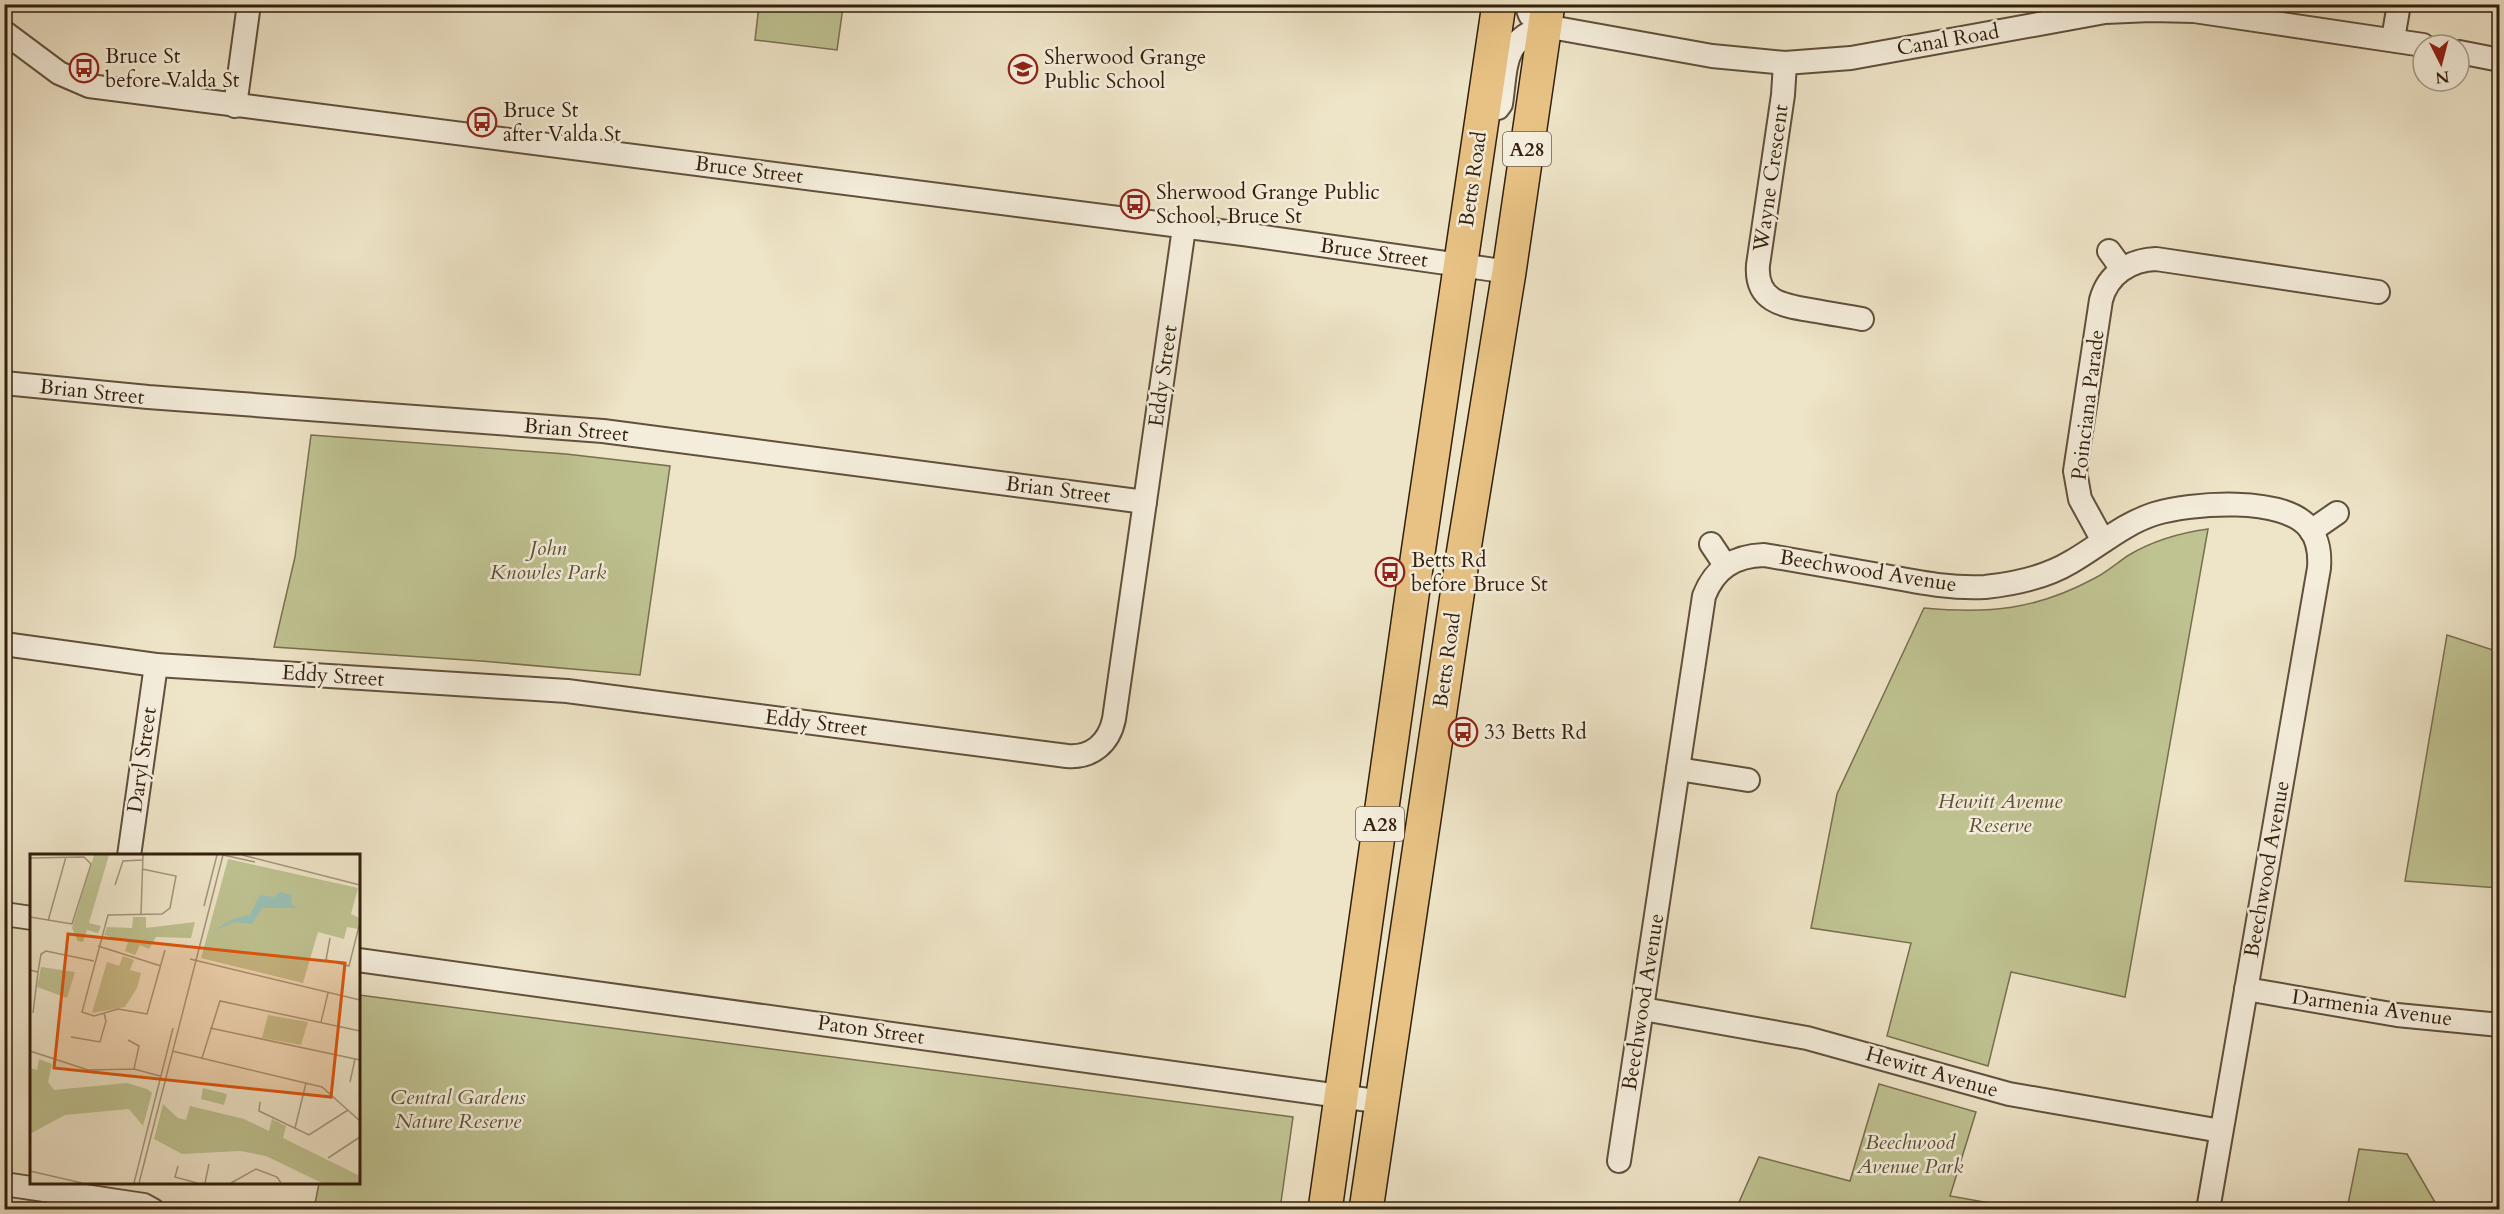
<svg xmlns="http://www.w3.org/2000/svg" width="2504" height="1214" font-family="Cardo,serif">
  <rect width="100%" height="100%" fill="#eee4c7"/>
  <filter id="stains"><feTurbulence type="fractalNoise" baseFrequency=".00333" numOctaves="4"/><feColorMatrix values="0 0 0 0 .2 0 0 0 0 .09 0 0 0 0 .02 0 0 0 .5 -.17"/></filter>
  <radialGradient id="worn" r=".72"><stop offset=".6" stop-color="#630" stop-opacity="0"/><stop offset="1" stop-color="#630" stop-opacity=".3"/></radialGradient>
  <g fill="#bfc291" stroke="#78704e" stroke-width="1.5">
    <path d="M 824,4 L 843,7 L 837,50 L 755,40 L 759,5 Z"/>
    <path d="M 311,435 L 566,454 L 670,466 L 640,675 L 481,661 L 274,647 L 295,557 Z"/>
    <path d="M 2208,529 L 2125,997 L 2011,972 L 1988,1066 L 1887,1036 L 1911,943 L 1811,928 L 1837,794 L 1924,608 C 1989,614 2036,610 2095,578 C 2107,572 2118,562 2129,555 C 2154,540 2179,533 2208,529 Z"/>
    <path d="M 2447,635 L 2499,652 L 2499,888 L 2405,881 Z"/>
    <path d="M 359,995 L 1293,1117 L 1280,1209 L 314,1209 L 319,1183 L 358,1182 Z"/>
    <path d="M 1879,1084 L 1976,1112 L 1950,1196 L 2024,1209 L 1736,1209 L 1759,1157 L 1850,1181 Z"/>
    <path d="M 2359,1149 L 2407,1154 L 2439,1209 L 2347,1209 Z"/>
  </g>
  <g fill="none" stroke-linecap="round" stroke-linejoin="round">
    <g stroke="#61503b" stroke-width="26">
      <g id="minor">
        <path d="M 1526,4 L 1530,15 L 1545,26 L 1712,56 L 1785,63 L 1851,58 L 2105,12 L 2151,10 L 2194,11 L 2423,45"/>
        <path d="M 4,32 L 59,73 L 89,86 L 1243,234 L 1509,272"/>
        <path d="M 2393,39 L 2399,4"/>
        <path d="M 2459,52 L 2500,60"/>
        <path d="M 1785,63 L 1783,95 L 1758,265 C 1755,304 1787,306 1816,311 C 1831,314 1847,316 1862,319"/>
        <path d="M 235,106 L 249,4"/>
        <path d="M 1498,108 L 1501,104 C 1507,63 1502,41 1545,26"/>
        <path d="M 2109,251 L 2122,269"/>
        <path d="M 4,383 L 148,397 L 603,431 L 1145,502"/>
        <path d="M 2311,531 L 2337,513"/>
        <path d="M 2103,541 L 2080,499 L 2075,471 L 2101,300 C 2108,274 2130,260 2156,259 L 2378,292"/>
        <path d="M 1711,544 L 1725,565"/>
        <path d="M 4,644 L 156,665 L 567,691 L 1067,756 C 1092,758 1109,743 1114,719 L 1184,228"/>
        <path d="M 1678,769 L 1748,780"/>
        <path d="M 129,856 L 156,665"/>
        <path d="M 4,914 L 32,918"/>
        <path d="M 358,960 L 1383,1102"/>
        <path d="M 2246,989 L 2397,1015 L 2500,1025"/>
        <path d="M 1643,1009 L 1807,1038 L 2009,1094 L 2221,1131"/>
        <path d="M 1619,1161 L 1704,596 C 1715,568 1734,556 1764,555 C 1805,562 1845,569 1885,576 C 1918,582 1951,589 1985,587 C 2014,584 2046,577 2071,562 C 2099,546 2123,524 2154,514 C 2190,503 2285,495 2310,529 C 2319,541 2320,554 2319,568 L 2208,1210"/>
        <path d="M 4,1184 L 144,1205 L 153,1210"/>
      </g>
    </g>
    <g stroke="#321f0c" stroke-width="36">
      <g id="trunk">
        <path d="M 1325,1210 L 1418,553 L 1499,4"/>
        <path d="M 1366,1210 L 1463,555 L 1509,272 L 1548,4"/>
      </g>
    </g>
    <use href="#minor" stroke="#f4eddb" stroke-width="22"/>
    <use href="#trunk" stroke="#e7c284" stroke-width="33"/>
  </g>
  <defs>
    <g id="bus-ring" transform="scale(1.5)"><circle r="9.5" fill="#f4eddb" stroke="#8f2418" stroke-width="1.5"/><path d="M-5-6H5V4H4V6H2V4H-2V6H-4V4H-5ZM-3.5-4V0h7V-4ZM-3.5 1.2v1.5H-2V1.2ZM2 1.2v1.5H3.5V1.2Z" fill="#8f2418"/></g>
    <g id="school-ring" transform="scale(1.5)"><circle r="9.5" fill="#f4eddb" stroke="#8f2418" stroke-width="1.5"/><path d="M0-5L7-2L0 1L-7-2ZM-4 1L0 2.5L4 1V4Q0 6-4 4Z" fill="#8f2418"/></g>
  </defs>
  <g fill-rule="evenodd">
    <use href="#bus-ring" x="84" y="68"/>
    <use href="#school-ring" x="1023" y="69"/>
    <use href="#bus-ring" x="482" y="122"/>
    <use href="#bus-ring" x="1135" y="204"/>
    <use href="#bus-ring" x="1390" y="572"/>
    <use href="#bus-ring" x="1463" y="732"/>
  </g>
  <g text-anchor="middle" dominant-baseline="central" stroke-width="5" stroke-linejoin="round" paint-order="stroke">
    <g fill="#f4eddb" stroke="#6c5d4a" stroke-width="1.5">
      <rect x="1503" y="132" width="48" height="34" rx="4.5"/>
      <rect x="1356" y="807" width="48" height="34" rx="4.5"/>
    </g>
    <g font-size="20" font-weight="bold" fill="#321f0c">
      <text x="1527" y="149">A28</text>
      <text x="1380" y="824">A28</text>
    </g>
    <g font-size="21" fill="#321f0c" stroke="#f4eddb">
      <text transform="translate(1948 40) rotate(-10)">Canal Road</text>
      <text transform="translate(749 170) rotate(7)">Bruce Street</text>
      <text transform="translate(1771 178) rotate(-82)">Wayne Crescent</text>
      <text transform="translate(1473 179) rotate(-82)">Betts Road</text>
      <text transform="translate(1374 253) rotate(8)">Bruce Street</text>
      <text transform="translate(1163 376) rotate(-82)">Eddy Street</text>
      <text transform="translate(92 392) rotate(6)">Brian Street</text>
      <text transform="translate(2088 405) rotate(-83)">Poinciana Parade</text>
      <text transform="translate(576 430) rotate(5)">Brian Street</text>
      <text transform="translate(1058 490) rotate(7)">Brian Street</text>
      <text transform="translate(1868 571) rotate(9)">Beechwood Avenue</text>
      <text transform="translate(1447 660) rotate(-82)">Betts Road</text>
      <text transform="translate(333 676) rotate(4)">Eddy Street</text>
      <text transform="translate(816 723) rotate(7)">Eddy Street</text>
      <text transform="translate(142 760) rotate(-82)">Daryl Street</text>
      <text transform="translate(2267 869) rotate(-80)">Beechwood Avenue</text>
      <text transform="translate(1643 1002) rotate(-81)">Beechwood Avenue</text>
      <text transform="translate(2372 1008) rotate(8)">Darmenia Avenue</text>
      <text transform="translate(871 1030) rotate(8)">Paton Street</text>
      <text transform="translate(1932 1072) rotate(16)">Hewitt Avenue</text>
    </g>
    <g font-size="21" fill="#321f0c" stroke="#f4eddb" text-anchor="start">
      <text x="105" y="56">Bruce St<tspan x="105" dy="24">before Valda St</tspan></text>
      <text x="1044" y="57">Sherwood Grange<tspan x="1044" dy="24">Public School</tspan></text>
      <text x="503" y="110">Bruce St<tspan x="503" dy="24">after Valda St</tspan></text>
      <text x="1156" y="192">Sherwood Grange Public<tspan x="1156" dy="24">School, Bruce St</tspan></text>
      <text x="1411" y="560">Betts Rd<tspan x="1411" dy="24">before Bruce St</tspan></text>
      <text x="1484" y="732">33 Betts Rd</text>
    </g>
    <g font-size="21" font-style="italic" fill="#5c5034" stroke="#f4eddb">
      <text x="548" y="548">John<tspan x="548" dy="24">Knowles Park</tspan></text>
      <text x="2000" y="801">Hewitt Avenue<tspan x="2000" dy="24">Reserve</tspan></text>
      <text x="458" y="1097">Central Gardens<tspan x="458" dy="24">Nature Reserve</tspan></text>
      <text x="1910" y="1142">Beechwood<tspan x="1910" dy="24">Avenue Park</tspan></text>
    </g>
  </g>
  <g transform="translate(30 854)">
    <rect width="330" height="330" fill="#eee4c7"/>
    <path d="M 64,1 L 79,1 L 59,69 L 71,72 L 68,79 L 57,76 L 53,88 L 48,87 L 42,74 ZM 198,5 L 328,34 L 321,60 L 329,64 L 328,75 L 317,73 L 314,85 L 288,78 L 273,129 L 171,104 ZM 103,63 L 116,63 L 116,74 L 165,68 L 161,84 L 126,83 L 119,95 L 110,91 L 105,101 L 95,97 L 98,88 L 74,81 L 77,73 L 102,74 ZM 93,102 L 104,106 L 100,116 L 111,119 L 107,134 L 95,153 L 62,159 L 77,108 L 89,112 ZM 11,113 L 45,118 L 37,144 L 7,133 ZM 238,161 L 278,168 L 271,191 L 232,184 ZM 9,205 L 22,210 L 18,228 L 24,236 L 97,229 L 117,235 L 122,239 L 113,272 L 99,255 L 35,261 L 0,280 L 0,214 L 7,216 ZM 173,234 L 197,240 L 194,251 L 171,245 ZM 133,250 L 148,264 L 156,266 L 160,252 L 214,265 L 239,277 L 242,265 L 256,272 L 253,284 L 330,322 L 330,329 L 292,329 L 236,302 L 210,297 L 152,300 L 124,285 Z" fill="#bfc291"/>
    <path d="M 250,38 L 262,41 L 261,50 L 268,54 L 232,54 L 222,70 L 206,68 L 182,77 L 206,64 L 220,61 L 230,41 L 244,43 Z" fill="#99bfb5"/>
    <path fill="none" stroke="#a3957c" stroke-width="1.5" d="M 193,1 L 225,8M 212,1 L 330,31M 112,15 L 146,22 L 140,54 L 132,60 L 78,61 L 52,158 L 64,162 L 88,155 L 117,160 L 135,96M 85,31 L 93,7 L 112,6M 174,52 L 187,1M 111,60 L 113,1M 0,63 L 42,70 L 61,10 L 54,3 L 1,4M 18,67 L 36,3M 300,84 L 296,106 L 319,112 L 330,68M 68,92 L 131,112M 160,105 L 330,146M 0,116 L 8,118 L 11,100 L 16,97 L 64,107M 3,159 L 8,118M 291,168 L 298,139M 180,174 L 330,206M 41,183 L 70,188 L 76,167 L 74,159M 98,186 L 109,192 L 104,215M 0,197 L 58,216 L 104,215 L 130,222M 142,197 L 292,233 L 330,267M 172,204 L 190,147 L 330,177M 320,228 L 325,205M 230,248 L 229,257 L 279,281 L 318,256M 265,274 L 276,229M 298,304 L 330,283M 148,312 L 145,323 L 167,329M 0,317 L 52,329M 104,329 L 143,174M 109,329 L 193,1M 175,329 L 179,310M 201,329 L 226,315 L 247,323 L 251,329"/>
    <path fill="#df560c" fill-opacity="0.15" stroke="#df560c" stroke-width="3" d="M 38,80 L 315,109 L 301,243 L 24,214 Z"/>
    <rect width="330" height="330" fill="none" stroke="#321f0c" stroke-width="3"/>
  </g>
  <rect width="2504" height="1214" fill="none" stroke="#eee4c7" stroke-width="24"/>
  <rect x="6" y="6" width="2492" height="1202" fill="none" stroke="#321f0c" stroke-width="3"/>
  <rect x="12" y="12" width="2480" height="1190" fill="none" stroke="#321f0c" stroke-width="1.5"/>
  <g transform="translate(2441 63) rotate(174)"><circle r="28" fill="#f4eddb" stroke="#a69b88" stroke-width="1.5"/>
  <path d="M0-4.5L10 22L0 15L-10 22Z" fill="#8f2418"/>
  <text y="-9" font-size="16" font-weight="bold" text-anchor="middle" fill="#321f0c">N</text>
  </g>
  <rect width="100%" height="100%" filter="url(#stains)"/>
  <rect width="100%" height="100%" fill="url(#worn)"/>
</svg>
